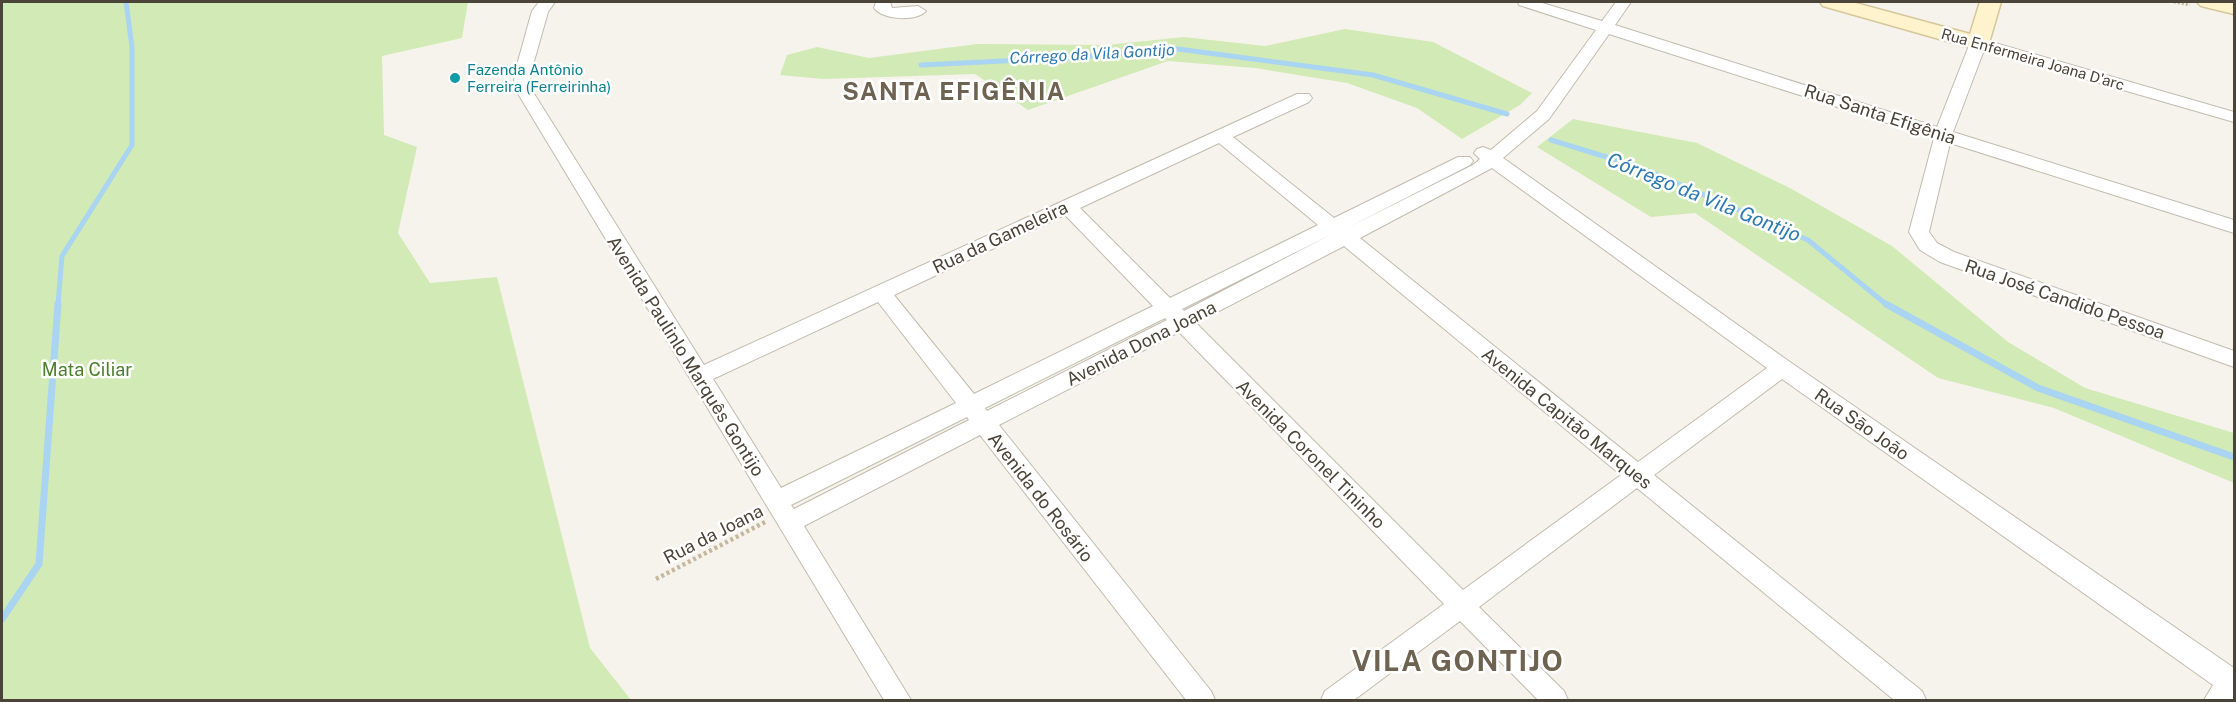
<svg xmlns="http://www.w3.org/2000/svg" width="2236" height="702" font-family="'Public Sans',sans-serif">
  <rect width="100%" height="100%" fill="#f6f3ec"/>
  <g fill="#d2eab5">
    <path d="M 2,2 L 468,2 L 462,38 L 382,56 L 384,135 L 417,147 L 398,233 L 430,283 L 497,277 L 590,648 L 631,700 L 2,700 Z"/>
    <path d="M 1345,29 L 1433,42 L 1532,93 L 1520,105 L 1462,139 L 1417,108 L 1347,83 L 1255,68 L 1168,61 L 1028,110 L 975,74 L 823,79 L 780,75 L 787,55 L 817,47 L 869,58 L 977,44 L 1107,45 L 1184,37 L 1265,46 Z"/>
    <path d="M 1573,119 L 1697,143 L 1788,187 L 1892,246 L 2008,342 L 2085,388 L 2234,433 L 2234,483 L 2054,408 L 1938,378 L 1695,213 L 1651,217 L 1537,147 Z"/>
  </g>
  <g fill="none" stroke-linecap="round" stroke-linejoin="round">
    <g stroke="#a9d4f2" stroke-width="5">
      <path d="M 921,65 L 1065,58 L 1178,49 L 1373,75 L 1507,114"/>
      <path d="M 1551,140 L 1639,167 L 1808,240 L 1887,305"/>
      <path d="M 58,305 L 62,256 L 132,145 L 132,47 L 126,2"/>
    </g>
    <g stroke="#a9d4f2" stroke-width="7">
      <path d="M 1886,304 L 2038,388 L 2234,457"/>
      <path d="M 2,619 L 39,564 L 58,304"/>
    </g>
    <g stroke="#c2bbae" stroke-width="2">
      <g id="minor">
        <path d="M 539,2 L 555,2 L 548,12 L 531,72 L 530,82 L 533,92 L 704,365 L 1297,94 L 1309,94 L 1312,98 L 1309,102 L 1233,137 L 1334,218 L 1458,157 L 1470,157 L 1473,161 L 1470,165 L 1347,228 L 1473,165 L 1480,159 L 1474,153 L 1477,149 L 1483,147 L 1491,150 L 1537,111 L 1596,30 L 1519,5 L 1518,2 L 1539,2 L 1602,21 L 1616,2 L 1631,2 L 1615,25 L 1937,127 L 1970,43 L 1978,38 L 2234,112 L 2234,122 L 1984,50 L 1953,132 L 2234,220 L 2234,233 L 1950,143 L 1929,232 L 1937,243 L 1954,252 L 2234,351 L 2234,367 L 1940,262 L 1920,250 L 1909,232 L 1934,138 L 1609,34 L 1549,119 L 1503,158 L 1790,362 L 2234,668 L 2234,699 L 2204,700 L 2213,685 L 1782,379 L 1654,475 L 1922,691 L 1926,700 L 1894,700 L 1637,488 L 1479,607 L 1564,691 L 1568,700 L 1538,700 L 1460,621 L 1354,700 L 1321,700 L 1325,691 L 1444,604 L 1179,332 L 999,425 L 1211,691 L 1215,700 L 1186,700 L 980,435 L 804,526 L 911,700 L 884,700 L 517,92 L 514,82 L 515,72 L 532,11 ZM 1219,143 L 1318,225 L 1170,298 L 1080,208 ZM 1492,168 L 1767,368 L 1638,462 L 1360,238 ZM 1065,215 L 1153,306 L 974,394 L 894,295 ZM 1330,235 L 1184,311 L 1182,309 ZM 1344,246 L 1621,475 L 1463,590 L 1196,323 ZM 878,302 L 956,403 L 781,488 L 713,379 ZM 1165,318 L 1167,320 L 987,411 L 985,408 ZM 967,417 L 969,420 L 794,509 L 791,505 Z"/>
        <path d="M 876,2 L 890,2 L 892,8 L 918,6 L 926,11 C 916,22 883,20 874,8 Z"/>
      </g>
    </g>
    <g stroke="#d6c79b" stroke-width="3">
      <g id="secondary">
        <path d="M 1820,2 L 1852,2 L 1970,34 L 1980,2 L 2001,2 L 1989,43 L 1986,48 L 1978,50 L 1823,6 Z"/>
        <path d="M 2197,2 L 2234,2 L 2234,14 L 2201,6 Z"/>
      </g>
    </g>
    <path stroke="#c4b79f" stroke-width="3" stroke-dasharray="2 2" stroke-linecap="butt" d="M 2174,2 L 2190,5"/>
    <path stroke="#c4b79f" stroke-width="4.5" stroke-dasharray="3 3" stroke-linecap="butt" d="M 656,579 L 765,522"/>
    <use href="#minor" fill="#fff" fill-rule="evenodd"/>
    <use href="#secondary" fill="#fff3cd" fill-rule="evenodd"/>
  </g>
  <circle fill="#0f9aa8" stroke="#fff" stroke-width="2" cx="455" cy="78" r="6"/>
  <g text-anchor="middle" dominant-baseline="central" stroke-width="5" stroke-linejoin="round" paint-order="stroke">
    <g font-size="15" fill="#4b4439" stroke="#fff">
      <text transform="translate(2033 59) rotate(16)">Rua Enfermeira Joana D'arc</text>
    </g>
    <g font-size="15" fill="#0d838f" stroke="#fff" text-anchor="start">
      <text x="467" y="69">Fazenda Antônio<tspan x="467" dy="17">Ferreira (Ferreirinha)</tspan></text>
    </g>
    <g font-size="16" font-style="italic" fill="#2e7ab2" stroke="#fff">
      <text transform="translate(1092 54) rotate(-3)">Córrego da Vila Gontijo</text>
    </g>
    <g font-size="18" fill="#4b4439" stroke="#fff">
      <text transform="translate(1880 114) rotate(18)">Rua Santa Efigênia</text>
      <text transform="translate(1000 237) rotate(-25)">Rua da Gameleira</text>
      <text transform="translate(2065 299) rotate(19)">Rua José Candido Pessoa</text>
      <text transform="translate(1141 343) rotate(-27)">Avenida Dona Joana</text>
      <text transform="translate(686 356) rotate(58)">Avenida Paulinlo Marquês Gontijo</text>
      <text transform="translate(1567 418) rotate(39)">Avenida Capitão Marques</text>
      <text transform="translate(1862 424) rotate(35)">Rua São João</text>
      <text transform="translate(1311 454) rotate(45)">Avenida Coronel Tininho</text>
      <text transform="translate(1041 497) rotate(52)">Avenida do Rosário</text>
      <text transform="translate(713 534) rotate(-27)">Rua da Joana</text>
    </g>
    <g font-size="18" fill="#4a7f2a" stroke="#fff">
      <text x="87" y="369">Mata Ciliar</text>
    </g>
    <g font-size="20" font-style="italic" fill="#2e7ab2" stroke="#fff">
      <text transform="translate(1704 197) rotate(22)">Córrego da Vila Gontijo</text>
    </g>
    <g font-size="24" font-weight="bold" letter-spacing="1.5" fill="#6e6250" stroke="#fff">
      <text x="954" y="91">SANTA EFIGÊNIA</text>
    </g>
    <g font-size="28" font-weight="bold" letter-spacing="1.5" fill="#6e6250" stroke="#fff">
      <text x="1458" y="660">VILA GONTIJO</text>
    </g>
  </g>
  <rect width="2236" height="702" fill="none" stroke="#4b4439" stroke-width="6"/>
</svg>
